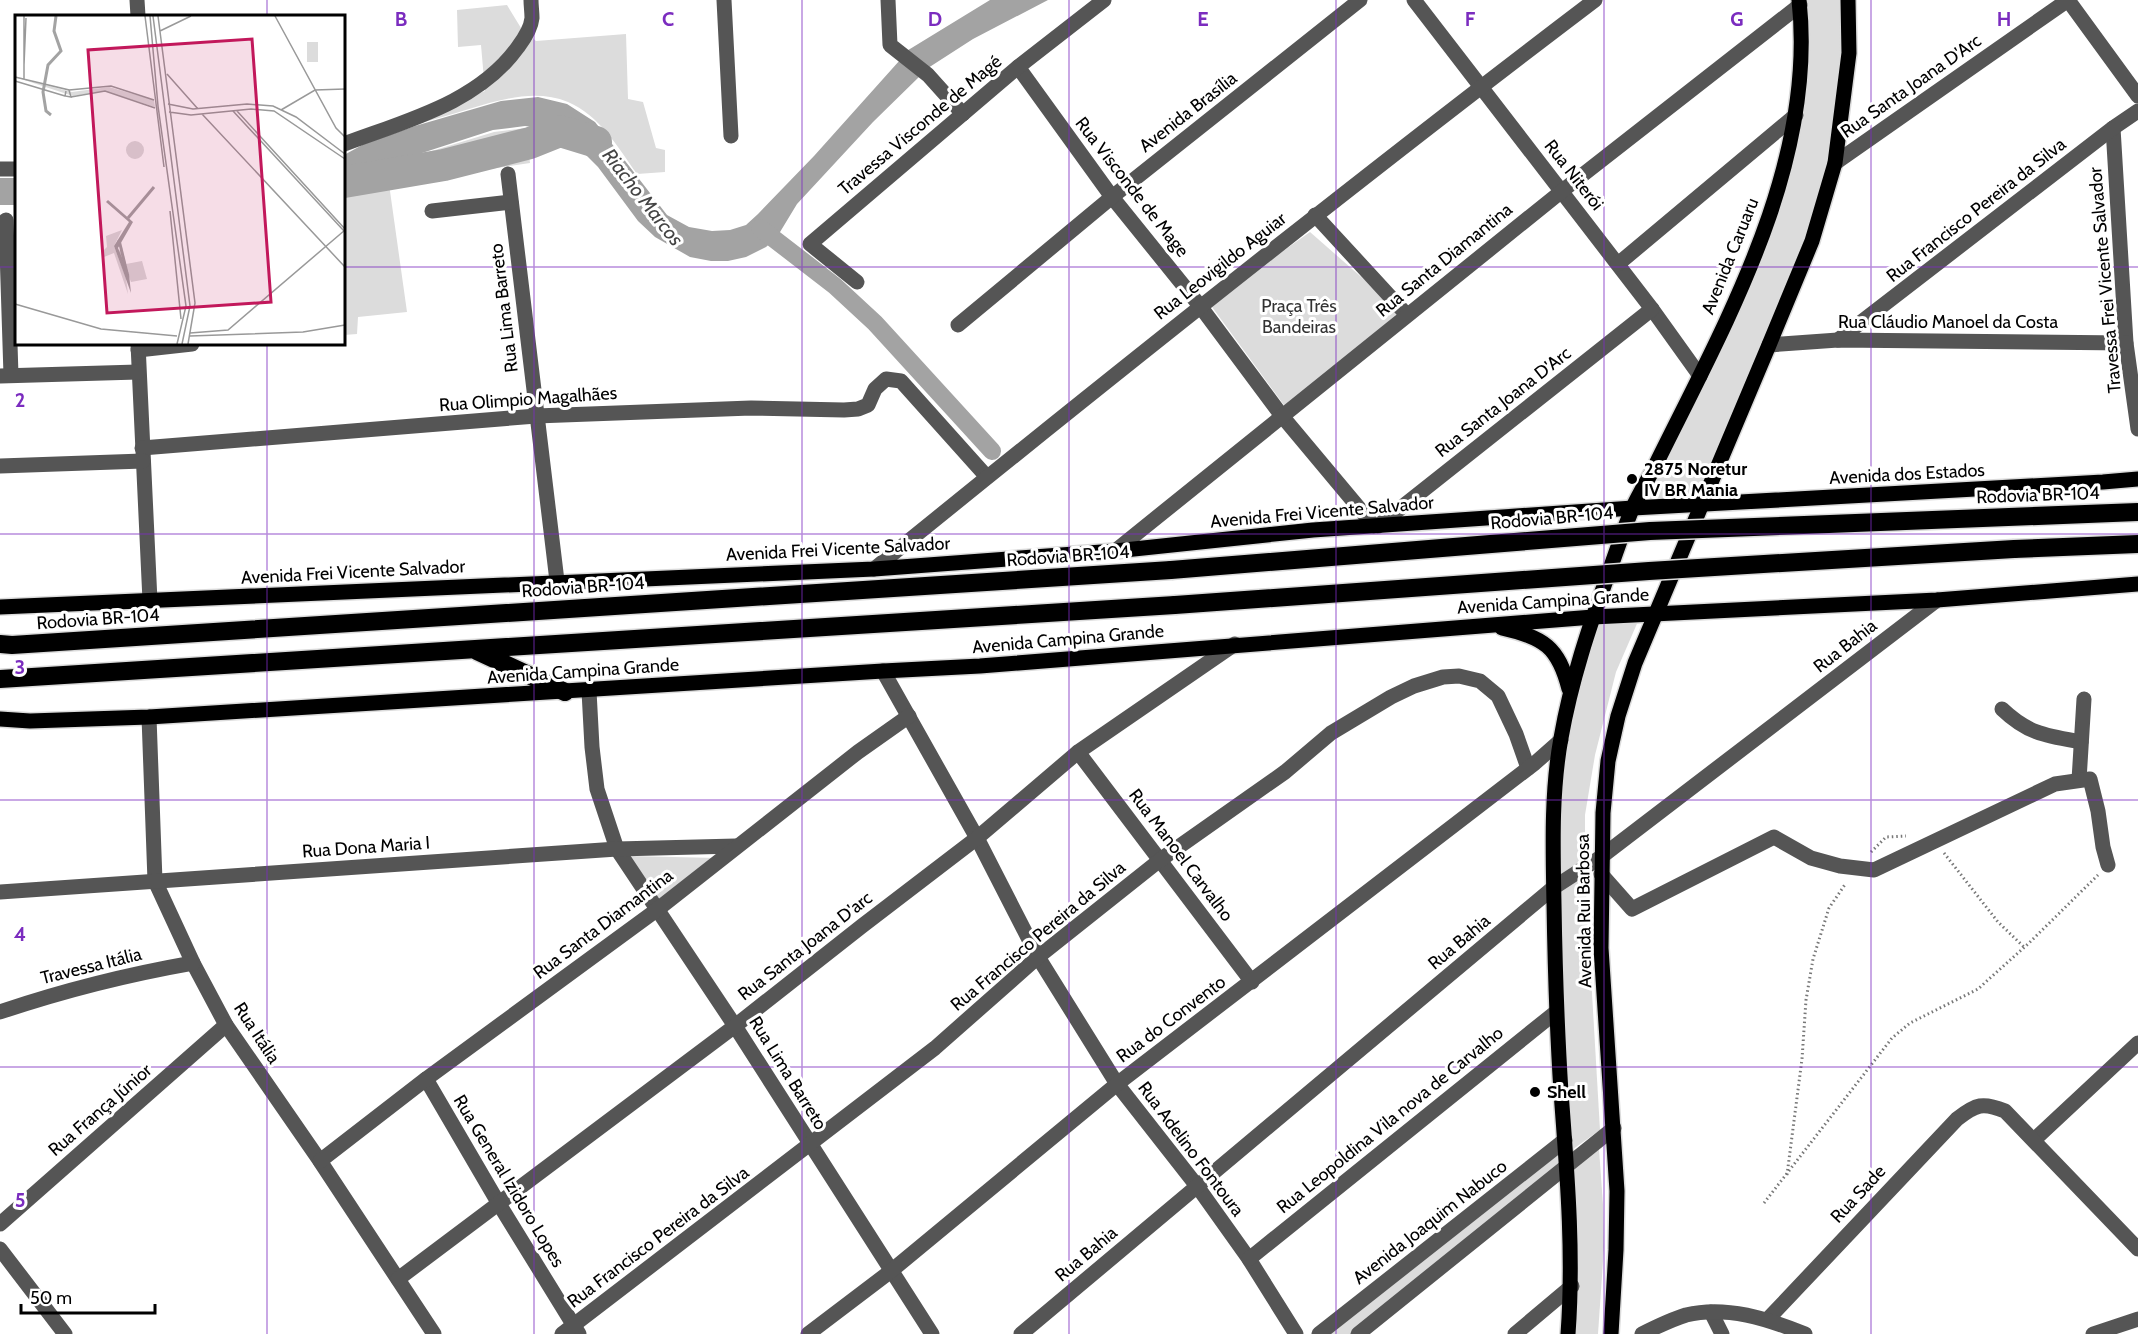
<svg xmlns="http://www.w3.org/2000/svg" width="2138" height="1334" font-family="Cabin,sans-serif">
  <rect width="100%" height="100%" fill="#fff"/>
  <g fill="#dcdcdc">
    <path d="M 1803,0 L 1844,0 L 1844,65 L 1834,147 L 1810,223 L 1696,501 L 1643,503 L 1774,214 Z"/>
    <path d="M 507,5 L 521,28 L 536,41 L 626,34 L 628,99 L 643,102 L 656,148 L 665,150 L 665,172 L 637,174 C 618,147 599,115 568,102 C 531,87 491,103 456,113 C 417,124 379,135 344,153 L 344,147 L 485,91 L 481,45 L 458,47 L 457,10 Z"/>
    <path d="M 526,128 L 530,163 L 389,184 L 407,312 L 358,317 L 357,334 L 344,335 L 344,188 L 386,165 L 494,132 Z"/>
    <path d="M 1310,232 L 1400,311 L 1289,412 L 1209,303 Z"/>
    <path d="M 1639,619 L 1616,672 L 1595,755 L 1585,815 L 1585,863 L 1557,880 L 1559,786 L 1594,622 Z"/>
    <path d="M 629,856 L 717,858 L 659,900 Z"/>
    <path d="M 1585,874 L 1600,1130 L 1569,1152 L 1556,891 Z"/>
    <path d="M 1564,1142 L 1565,1166 L 1353,1334 L 1325,1334 Z"/>
    <path d="M 1599,1149 L 1603,1205 L 1604,1247 L 1598,1334 L 1572,1334 L 1572,1168 Z"/>
  </g>
  <g fill="#a3a3a3">
    <path d="M 990,0 L 1048,0 L 973,39 L 928,68 L 905,52 Z"/>
    <path d="M 900,60 L 920,76 L 873,122 L 797,204 L 777,237 L 766,247 L 746,257 L 728,261 L 711,261 L 690,257 L 655,237 L 638,221 L 598,167 L 569,138 L 551,129 L 525,126 L 493,130 L 385,165 L 344,186 L 344,155 L 364,144 L 415,126 L 501,101 L 538,97 L 567,104 L 595,122 L 667,215 L 689,227 L 712,231 L 730,230 L 746,225 L 758,214 L 814,156 Z"/>
    <rect x="0" y="178" width="16" height="27"/>
  </g>
  <g fill="none" stroke-linecap="round" stroke-linejoin="round">
    <path stroke="#a3a3a3" stroke-width="18" d="M 760,228 L 835,286 L 875,323 L 992,451"/>
    <path stroke="#a3a3a3" stroke-width="32" d="M 344,182 L 444,165 L 530,143 L 560,131 L 596,142"/>
    <g stroke="#dbdbdb" stroke-width="18">
      <g id="major">
        <path d="M 0,607 L 874,569 L 1115,551 L 1313,530 L 1633,508 L 2103,482 L 2138,479"/>
        <path d="M 1502,628 C 1544,638 1558,646 1569,689"/>
        <path d="M 0,719 L 30,721 L 149,717 L 883,671 L 980,666 L 1593,617 L 1937,600 L 2138,584"/>
        <path d="M 1568,1334 C 1574,1253 1567,1172 1561,1092 C 1557,1029 1555,967 1554,904 C 1553,849 1551,793 1561,738 C 1571,681 1589,627 1609,572 C 1617,550 1624,528 1633,507 C 1640,492 1649,478 1656,464 C 1726,322 1817,164 1799,0"/>
        <path d="M 1611,1334 L 1616,1250 L 1617,1191 L 1601,948 L 1603,813 L 1608,761 L 1618,716 L 1635,663 L 1769,345 L 1812,241 L 1835,163 L 1849,53 L 1848,0"/>
      </g>
    </g>
    <g stroke="#dbdbdb" stroke-width="21">
      <g id="highway">
        <path d="M 2014,549 L 2138,544"/>
        <path d="M 0,644 L 12,645 L 1171,570"/>
        <path d="M 477,651 L 565,692"/>
        <path d="M 0,679 L 1175,605"/>
      </g>
    </g>
    <g stroke="#777" stroke-width="3" stroke-dasharray="1.5 3" stroke-linecap="butt">
      <path d="M 1871,852 L 1886,837 L 1906,836"/>
      <path d="M 1944,853 L 1998,922 L 2024,947"/>
      <path d="M 1787,1175 L 1802,1059 L 1806,1000 L 1813,959 L 1829,908 L 1846,883"/>
      <path d="M 1764,1203 L 1892,1038 L 1910,1023 L 1978,989 L 2029,943 L 2098,875"/>
    </g>
    <g stroke="#555" stroke-width="15">
      <path d="M 137,0 L 138,16"/>
      <path d="M 724,0 L 731,136"/>
      <path d="M 888,0 L 890,45 L 928,75 L 963,114"/>
      <path d="M 1414,0 L 1652,309 L 1700,376"/>
      <path d="M 1018,67 L 1112,197 L 1200,306 L 1282,416 L 1374,526"/>
      <path d="M 2113,128 L 2126,343 L 2138,429"/>
      <path d="M 344,144 C 405,121 478,103 518,47 C 524,39 531,28 532,18 C 532,12 531,6 531,0"/>
      <path d="M 1835,163 L 2068,0 L 2138,96"/>
      <path d="M 0,169 L 16,169"/>
      <path d="M 508,174 L 557,581"/>
      <path d="M 432,211 L 511,202"/>
      <path d="M 1315,215 L 1407,315"/>
      <path d="M 6,220 L 11,375"/>
      <path d="M 1618,264 L 1796,115"/>
      <path d="M 857,282 L 810,244 L 1018,67 L 1104,0"/>
      <path d="M 958,325 L 1112,197 L 1360,0"/>
      <path d="M 1838,340 L 2113,128 L 2138,111"/>
      <path d="M 138,344 L 150,601"/>
      <path d="M 1769,345 L 1838,340 L 2126,343"/>
      <path d="M 138,350 L 192,344"/>
      <path d="M 0,376 L 138,372"/>
      <path d="M 142,448 L 536,416 L 751,408 L 844,410 L 858,409 L 868,405 L 875,389 L 886,379 L 901,381 L 987,477"/>
      <path d="M 0,466 L 143,461"/>
      <path d="M 1378,526 L 1652,309"/>
      <path d="M 1115,551 L 1562,191 L 1800,5"/>
      <path d="M 874,569 C 1112,376 1351,185 1595,0"/>
      <path d="M 883,671 L 977,838 L 1038,957 L 1117,1084 L 1197,1186 L 1249,1259 L 1296,1334"/>
      <path d="M 589,691 L 592,747 L 597,789 L 617,849 L 735,1026 L 932,1334"/>
      <path d="M 2002,709 C 2028,734 2047,736 2081,742"/>
      <path d="M 149,717 L 155,881 L 193,963 L 226,1025 L 320,1161 L 434,1334"/>
      <path d="M 1078,752 L 1252,982"/>
      <path d="M 2079,780 L 2084,699"/>
      <path d="M 1601,874 L 1632,909 L 1774,837 L 1811,858 L 1840,866 L 1874,870 L 2055,784 L 2090,779 L 2098,811 L 2103,847 L 2108,865"/>
      <path d="M 0,892 L 617,849 L 736,846"/>
      <path d="M 0,1012 C 65,990 125,975 193,963"/>
      <path d="M 426,1079 L 499,1204 L 579,1334"/>
      <path d="M 2034,1140 L 2138,1043"/>
      <path d="M 320,1161 L 426,1079 L 658,909 L 858,752 L 909,716"/>
      <path d="M 0,1224 L 226,1025"/>
      <path d="M 0,1249 L 65,1334"/>
      <path d="M 1249,1259 L 1556,1012"/>
      <path d="M 398,1279 L 735,1026 L 862,926 L 977,838 L 1078,752 L 1235,644"/>
      <path d="M 1711,1312 L 1722,1334"/>
      <path d="M 1768,1319 L 1957,1119 C 1976,1104 1983,1102 2005,1111 L 2138,1249"/>
      <path d="M 562,1334 L 935,1048 L 1038,957 L 1160,860 L 1285,772 L 1331,733 L 1391,697 L 1414,686 L 1443,677 L 1459,676 L 1480,681 L 1498,696 L 1516,734 L 1528,768"/>
      <path d="M 808,1334 L 891,1271 L 1117,1084 L 1535,763 L 1561,740"/>
      <path d="M 1021,1334 L 1553,888 L 1601,857 L 1937,600"/>
      <path d="M 1319,1334 L 1565,1140"/>
      <path d="M 1358,1334 L 1614,1128"/>
      <path d="M 1515,1334 L 1572,1286"/>
      <path d="M 1642,1334 C 1656,1327 1670,1320 1686,1315 C 1726,1305 1768,1319 1805,1334"/>
      <path d="M 2093,1334 L 2138,1319"/>
    </g>
    <use href="#major" stroke="#000" stroke-width="15"/>
    <use href="#highway" stroke="#000" stroke-width="18"/>
    <g stroke="#dbdbdb" stroke-width="21" stroke-linecap="butt">
      <g id="highway-bridge">
        <path d="M 1171,570 L 1650,531 L 2138,512"/>
        <path d="M 1175,605 L 1649,571 L 2014,549"/>
      </g>
    </g>
    <use href="#highway-bridge" stroke="#000" stroke-width="18"/>
  </g>
  <path fill="none" stroke="#7b2cbf" stroke-width="1.5" stroke-opacity="0.55" d="M 267,0 L 267,16M 534,0 L 534,1334M 802,0 L 802,1334M 1069,0 L 1069,1334M 1336,0 L 1336,1334M 1604,0 L 1604,1334M 1871,0 L 1871,1334M 0,267 L 16,267M 344,267 L 2138,267M 267,344 L 267,1334M 0,534 L 2138,534M 0,800 L 2138,800M 0,1067 L 2138,1067"/>
  <g fill="#000" stroke="#fff" stroke-width="2">
    <circle cx="1632" cy="479" r="6"/>
    <circle cx="1535" cy="1092" r="6"/>
  </g>
  <g text-anchor="middle" dominant-baseline="central" stroke-width="6" stroke-linejoin="round" paint-order="stroke">
    <g font-size="18" fill="#000" stroke="#fff">
      <text transform="translate(1911 86) rotate(-35)">Rua Santa Joana D'Arc</text>
      <text transform="translate(1188 112) rotate(-38)">Avenida Brasília</text>
      <text transform="translate(920 125) rotate(-40)">Travessa Visconde de Magé</text>
      <text transform="translate(1574 175) rotate(52)">Rua Niterói</text>
      <text transform="translate(1132 187) rotate(52)">Rua Visconde de Mage</text>
      <text transform="translate(1976 210) rotate(-38)">Rua Francisco Pereira da Silva</text>
      <text transform="translate(1730 256) rotate(-68)">Avenida Caruaru</text>
      <text transform="translate(1444 260) rotate(-39)">Rua Santa Diamantina</text>
      <text transform="translate(1220 266) rotate(-38)">Rua Leovigildo Aguiar</text>
      <text transform="translate(2105 280) rotate(-95)">Travessa Frei Vicente Salvador</text>
      <text transform="translate(504 308) rotate(-97)">Rua Lima Barreto</text>
      <text x="1948" y="322">Rua Cláudio Manoel da Costa</text>
      <text transform="translate(528 399) rotate(-4)">Rua Olimpio Magalhães</text>
      <text transform="translate(1503 402) rotate(-38)">Rua Santa Joana D'Arc</text>
      <text transform="translate(1907 474) rotate(-3)">Avenida dos Estados</text>
      <text transform="translate(2038 495) rotate(-2)">Rodovia BR-104</text>
      <text transform="translate(1322 512) rotate(-5)">Avenida Frei Vicente Salvador</text>
      <text transform="translate(1552 518) rotate(-5)">Rodovia BR-104</text>
      <text transform="translate(838 549) rotate(-3)">Avenida Frei Vicente Salvador</text>
      <text transform="translate(1068 556) rotate(-4)">Rodovia BR-104</text>
      <text transform="translate(353 572) rotate(-3)">Avenida Frei Vicente Salvador</text>
      <text transform="translate(583 587) rotate(-4)">Rodovia BR-104</text>
      <text transform="translate(1553 601) rotate(-4)">Avenida Campina Grande</text>
      <text transform="translate(98 619) rotate(-4)">Rodovia BR-104</text>
      <text transform="translate(1068 639) rotate(-5)">Avenida Campina Grande</text>
      <text transform="translate(1845 646) rotate(-38)">Rua Bahia</text>
      <text transform="translate(583 671) rotate(-4)">Avenida Campina Grande</text>
      <text transform="translate(366 847) rotate(-4)">Rua Dona Maria I</text>
      <text transform="translate(1181 855) rotate(53)">Rua Manoel Carvalho</text>
      <text transform="translate(1584 911) rotate(-91)">Avenida Rui Barbosa</text>
      <text transform="translate(603 924) rotate(-37)">Rua Santa Diamantina</text>
      <text transform="translate(1038 936) rotate(-40)">Rua Francisco Pereira da Silva</text>
      <text transform="translate(1459 942) rotate(-40)">Rua Bahia</text>
      <text transform="translate(805 946) rotate(-38)">Rua Santa Joana D'arc</text>
      <text transform="translate(91 966) rotate(-14)">Travessa Itália</text>
      <text transform="translate(1171 1019) rotate(-37)">Rua do Convento</text>
      <text transform="translate(257 1033) rotate(57)">Rua Itália</text>
      <text transform="translate(788 1073) rotate(58)">Rua Lima Barreto</text>
      <text transform="translate(100 1110) rotate(-41)">Rua França Júnior</text>
      <text transform="translate(1390 1120) rotate(-39)">Rua Leopoldina Vila nova de Carvalho</text>
      <text transform="translate(1191 1149) rotate(53)">Rua Adelino Fontoura</text>
      <text transform="translate(509 1181) rotate(59)">Rua General Izidoro Lopes</text>
      <text transform="translate(1858 1194) rotate(-47)">Rua Sade</text>
      <text transform="translate(1430 1222) rotate(-38)">Avenida Joaquim Nabuco</text>
      <text transform="translate(658 1237) rotate(-37)">Rua Francisco Pereira da Silva</text>
      <text transform="translate(1086 1254) rotate(-40)">Rua Bahia</text>
    </g>
    <g font-size="18" fill="#333" stroke="#fff">
      <text x="1299" y="306">Praça Três<tspan x="1299" dy="21">Bandeiras</tspan></text>
    </g>
    <g font-size="18" font-weight="bold" fill="#000" stroke="#fff" text-anchor="start">
      <text x="1644" y="469">2875 Noretur<tspan x="1644" dy="21">IV BR Mania</tspan></text>
      <text x="1547" y="1092">Shell</text>
    </g>
    <g font-size="20" font-style="italic" fill="#444" stroke="#fff">
      <text transform="translate(643 197) rotate(52)">Riacho Marcos</text>
    </g>
  </g>
  <g transform="translate(15 15)">
    <rect width="330" height="330" fill="#fff"/>
    <path d="M 292,27 L 303,27 L 303,47 L 292,47 ZM 0,62 L 57,77 L 94,72 L 139,85 L 140,92 L 89,76 L 58,81 ZM111 135a9 9 0 1 1 18 0a9 9 0 1 1-18 0ZM 107,215 L 99,231 L 111,263 L 113,279 L 99,238 L 89,242 L 88,236 L 92,232 L 91,221 ZM 107,232 L 111,249 L 127,246 L 132,264 L 116,267 L 104,236 Z" fill="#dcdcdc"/>
    <path d="M 93,185 L 118,207 L 103,233 L 114,259 L 116,278 L 99,231 L 114,207 L 91,187 Z" fill="#a3a3a3"/>
    <path fill="none" stroke="#a3a3a3" stroke-width="3" d="M 36,100 L 31,96 L 28,77 L 33,50 L 46,36 L 39,16 L 41,1M 113,203 L 139,172M 104,225 L 112,258"/>
    <path fill="none" stroke="#999" stroke-width="1.5" d="M 130,1 L 149,152M 135,1 L 143,91 L 171,291 L 162,329M 138,1 L 175,291 L 167,329M 143,1 L 180,288 L 173,329M 260,1 L 321,113 L 330,122M 145,16 L 176,1M 9,50 L 11,3M 152,59 L 183,94M 0,62 L 54,75 L 56,82 L 50,81 L 51,76M 9,65 L 9,1M 0,66 L 50,81M 54,75 L 96,71 L 139,85M 56,82 L 90,76 L 140,93M 153,89 L 178,94 L 232,89 L 258,91 L 281,102 L 330,139M 266,95 L 300,75 L 330,74M 218,96 L 329,216M 222,96 L 330,214M 154,97 L 176,100 L 236,94 L 259,96 L 330,144M 187,99 L 330,252M 155,196 L 166,304M 0,289 L 86,314 L 162,321M 175,318 L 213,315 L 330,215M 175,321 L 288,317 L 330,310"/>
    <path fill="#c2185b" fill-opacity="0.15" stroke="#c2185b" stroke-width="3" d="M 237,24 L 256,287 L 92,298 L 73,35 Z"/>
    <rect width="330" height="330" fill="none" stroke="#000" stroke-width="3"/>
  </g>
  <g font-size="20" text-anchor="middle" font-weight="bold" fill="#7b2cbf" stroke="#fff" stroke-width="6" stroke-linejoin="round" paint-order="stroke">
    <text x="401" y="26">B</text>
    <text x="668" y="26">C</text>
    <text x="935" y="26">D</text>
    <text x="1203" y="26">E</text>
    <text x="1470" y="26">F</text>
    <text x="1737" y="26">G</text>
    <text x="2004" y="26">H</text>
    <text x="20" y="407">2</text>
    <text x="20" y="674">3</text>
    <text x="20" y="941">4</text>
    <text x="20" y="1207">5</text>
  </g>
  <path d="M21 1304v9h134v-9" fill="none" stroke="#000000" stroke-width="3"/>
  <text x="30" y="1304" font-size="18" fill="#000000" stroke="#ffffff" stroke-width="4.5" paint-order="stroke">50 m</text>
</svg>
